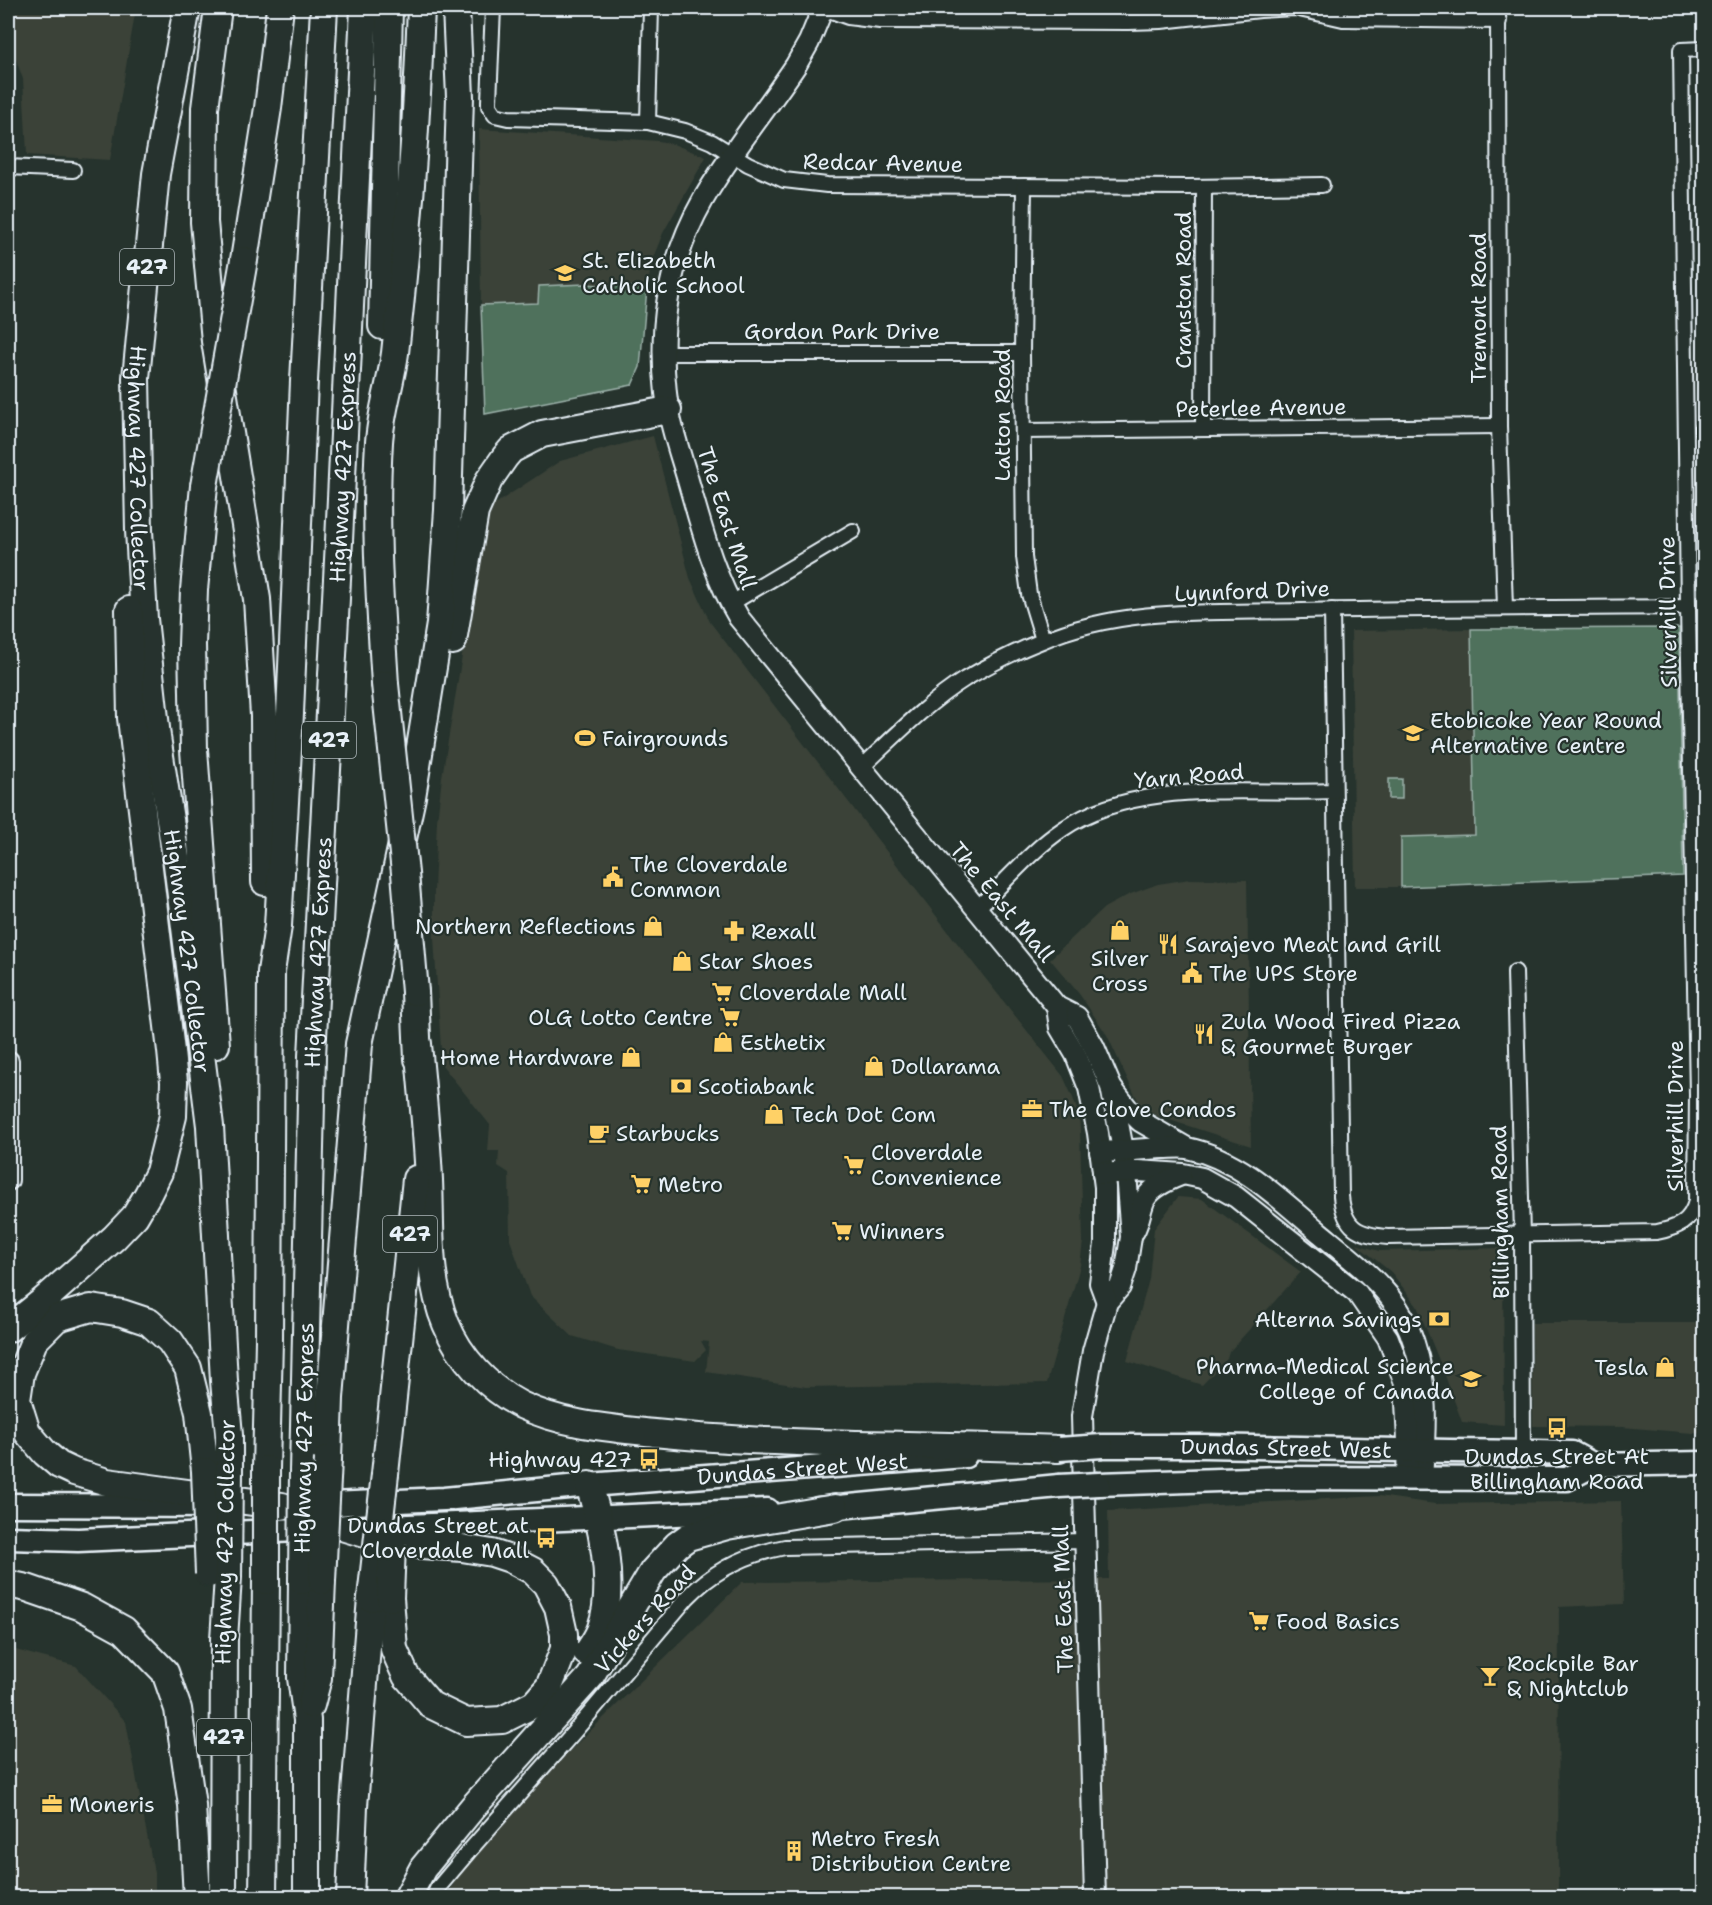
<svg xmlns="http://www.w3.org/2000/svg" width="1712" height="1905" font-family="'Shantell Sans',sans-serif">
  <rect width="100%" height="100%" fill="#26332d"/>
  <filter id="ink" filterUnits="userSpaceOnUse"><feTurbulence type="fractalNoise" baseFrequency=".0167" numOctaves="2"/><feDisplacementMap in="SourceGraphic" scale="12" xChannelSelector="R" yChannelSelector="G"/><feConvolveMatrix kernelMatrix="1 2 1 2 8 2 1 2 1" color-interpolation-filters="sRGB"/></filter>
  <g filter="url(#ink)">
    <g fill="#3a4238">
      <path d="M 8,8 L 136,8 L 110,160 L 27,155 L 23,79 L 8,38 Z"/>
      <path d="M 479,129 L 659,141 L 673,144 L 706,157 L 663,233 L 653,258 L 647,288 L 640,367 L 632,385 L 485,414 L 481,305 Z"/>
      <path d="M 653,436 L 690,578 L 710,622 L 954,939 L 1063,1076 L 1073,1098 L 1079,1115 L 1080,1130 L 1083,1241 L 1080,1266 L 1047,1383 L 806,1387 L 706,1372 L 709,1342 L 701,1341 L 706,1350 L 695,1361 L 618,1350 L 572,1336 L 530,1296 L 510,1240 L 509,1173 L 498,1166 L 499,1151 L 488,1151 L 490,1125 L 442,1065 L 434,938 L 434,890 L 437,821 L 442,777 L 478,559 L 492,506 L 560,461 Z"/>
      <path d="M 1471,629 L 1475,836 L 1401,837 L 1401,887 L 1355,887 L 1351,631 Z"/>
      <path d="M 1190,879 L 1247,880 L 1251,1146 L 1157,1116 L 1142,1107 L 1134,1093 L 1107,1035 L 1080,995 L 1050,959 L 1104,908 L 1128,895 L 1158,884 Z"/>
      <path d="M 1178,1197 L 1202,1199 L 1301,1272 L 1229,1352 L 1227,1359 L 1202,1385 L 1127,1361 L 1149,1279 L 1154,1229 Z"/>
      <path d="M 1356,1244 L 1379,1251 L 1503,1248 L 1504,1425 L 1462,1422 L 1443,1370 L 1417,1306 L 1391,1272 Z"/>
      <path d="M 1532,1323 L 1704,1323 L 1704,1434 L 1622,1427 L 1533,1426 Z"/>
      <path d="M 1379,1496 L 1435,1504 L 1621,1501 L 1624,1604 L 1559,1607 L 1558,1897 L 447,1898 L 456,1879 L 538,1782 L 742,1582 L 1109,1579 L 1108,1511 Z"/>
      <path d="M 8,1648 L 76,1666 L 126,1722 L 155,1878 L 155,1897 L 8,1897 Z"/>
    </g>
    <g fill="#4f715c" stroke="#9cb1aa" stroke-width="1.5">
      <path d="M 585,284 L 647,288 L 640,367 L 632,385 L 485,414 L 481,305 L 538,303 L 539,286 Z"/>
      <path d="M 1679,628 L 1683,876 L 1401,887 L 1401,837 L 1475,835 L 1471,629 Z"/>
      <rect x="1389" y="779" width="13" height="20"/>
    </g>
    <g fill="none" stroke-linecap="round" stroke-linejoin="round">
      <g stroke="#e8f1f8" stroke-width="18">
        <g id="street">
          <path d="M 493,8 L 489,101 L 489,106 L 495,115 L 508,118 L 648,122 L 685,131 L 712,142 L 748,164 L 784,180 L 827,185 L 1188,187 L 1322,185"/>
          <path d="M 823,8 L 848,17 L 880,21 L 1129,22 L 1161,21 L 1260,10 L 1295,8 L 1343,19 L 1499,21"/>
          <path d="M 1498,8 L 1499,426 L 1505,608"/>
          <path d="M 648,122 L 651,8"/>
          <path d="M 8,167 L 73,170"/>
          <path d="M 1024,186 L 1022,353 L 1024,557 L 1029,594 L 1043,640"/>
          <path d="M 662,353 L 1022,353"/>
          <path d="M 1203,429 L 1204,187"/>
          <path d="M 1023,431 L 1499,426"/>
          <path d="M 730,604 L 853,531"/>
          <path d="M 1332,610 L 1341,1196 C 1344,1228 1358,1235 1388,1237 L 1657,1232 C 1677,1228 1691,1222 1696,1201 L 1697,1095 L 1688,607 L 1681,50 L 1704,49"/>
          <path d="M 861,768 C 894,737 927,703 965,679 C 989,665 1016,651 1042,641 C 1123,606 1216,613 1302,611 C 1431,608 1560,608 1688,607"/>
          <path d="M 976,909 C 1005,883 1030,851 1063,829 C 1137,778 1249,795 1334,791"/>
          <path d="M 1515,972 L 1522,1235 L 1523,1452"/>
          <path d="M 433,1898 L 437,1889 L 470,1850 L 574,1732 L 687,1598 C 714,1570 747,1554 785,1547 L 1086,1541"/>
        </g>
      </g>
      <g stroke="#e8f1f8" stroke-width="24">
        <g id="secondary">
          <path d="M 823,8 L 809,42 L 796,65 C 766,110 730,153 703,200 C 669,260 658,325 666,393 C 669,422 679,450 687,477 C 701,525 713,575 739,618 L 1057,1007 L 1077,1017 L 1094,1047 L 1111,1087 L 1125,1160 L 1131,1237 L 1126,1269 L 1120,1287 L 1107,1302 L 1093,1351 L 1082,1416 L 1095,1898"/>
          <path d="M 1057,1007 L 1060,1028 L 1076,1055 L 1089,1088 L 1098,1133 L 1105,1187 L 1105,1244 L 1100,1283 L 1107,1302"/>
          <path d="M 8,1061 L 8,1180"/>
          <path d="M 1113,1090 L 1128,1109 L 1140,1121 L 1185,1147"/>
          <path d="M 1100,1152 C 1122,1151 1143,1149 1164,1148 C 1171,1148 1180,1147 1187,1148 C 1240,1159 1280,1199 1320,1233 C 1343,1252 1369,1272 1388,1295 C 1399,1308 1409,1326 1414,1343 C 1429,1387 1425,1433 1422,1479"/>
          <path d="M 1103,1174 L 1138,1171 L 1183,1174 L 1202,1178 L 1236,1197 L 1357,1293 L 1388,1338 L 1405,1383 L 1408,1441 L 1407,1479"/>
          <path d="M 1134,1231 C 1140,1220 1140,1209 1145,1199 C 1152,1187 1168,1180 1181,1175"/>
        </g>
      </g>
      <g stroke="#e8f1f8" stroke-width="27">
        <g id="primary">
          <path id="s1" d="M 1102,1446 L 1204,1446 L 1449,1451 L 1537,1452 L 1572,1453 L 1594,1465"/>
          <path d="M 1099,1484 L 1280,1478 L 1567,1479 L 1594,1465 L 1704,1463"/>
          <path d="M 8,1505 L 216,1506"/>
          <path id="s2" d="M 309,1505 L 444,1499 L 589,1485 L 965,1456"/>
          <path d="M 818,1509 L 1059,1486"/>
          <path d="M 363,1528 L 767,1510"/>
          <path d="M 8,1538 L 78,1540 L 321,1529"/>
        </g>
      </g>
      <g stroke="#e8f1f8" stroke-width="30">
        <g id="highway">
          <path id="s3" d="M 187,8 L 156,174 L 136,378 L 139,530 L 144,619 L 157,737 L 177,864 L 210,1126 L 224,1381 L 229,1435 L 229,1471"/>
          <path d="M 218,8 L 205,108 L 204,222 L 215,341 L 257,599 L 264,716 L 265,882"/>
          <path d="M 244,260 L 268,108 L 280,8"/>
          <path d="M 382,326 L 389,8"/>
          <path d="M 204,486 L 194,590 L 192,645 L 193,692 L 194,750 L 216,1045"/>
          <path d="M 453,641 L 475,512 L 489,480 L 505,457 L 511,450 L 542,434 L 668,410"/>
          <path d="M 385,684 C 380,604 374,523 379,442 C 381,412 391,383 395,353 C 408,238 417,123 421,8"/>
          <path d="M 415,992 L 418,1059"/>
          <path d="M 418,1044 C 422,1089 427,1134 429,1180 C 431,1227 427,1279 446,1324 C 460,1358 488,1388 521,1405 C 563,1425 609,1428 654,1433 C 722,1440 789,1442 856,1444 C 924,1445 991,1447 1059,1449"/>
          <path d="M 8,1329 L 44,1300 L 114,1238 L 135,1216 L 148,1194 L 159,1172 L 173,1116 L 174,1082 L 171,1051 L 131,718 L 129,610"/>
          <path d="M 328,1459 L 330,1398 L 359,1044 L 412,797 L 440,624 L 448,510 L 460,97 L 456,8"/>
          <path d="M 266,1469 L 269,1340 L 271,972 L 278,926 L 290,714 L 304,381 L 324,8"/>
          <path d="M 205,1471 L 199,1413 L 188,1368 L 170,1341 L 149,1322 L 122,1313 L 91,1308 L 57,1318 L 34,1341 L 21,1373 L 17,1400 L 27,1432 L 45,1453 L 59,1465 L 74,1472 L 107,1482 L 282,1506"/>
          <path id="s4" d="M 303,1472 L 312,1056 L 339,541 L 364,8"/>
          <path d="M 385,1474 L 416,1179"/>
          <path d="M 345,1528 L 395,1543 L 462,1548 L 492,1553 L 510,1559 L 533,1571 L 546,1584 L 558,1607 L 564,1634 L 564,1649 L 549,1687 L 534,1704 L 502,1720 L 466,1722 L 431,1705 L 406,1676 L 394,1649 L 390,1598"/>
          <path d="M 302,1581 L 301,1678 L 307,1720 L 307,1898"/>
          <path d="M 8,1584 L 27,1588 L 82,1607 L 124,1630 L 165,1672 L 178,1709 L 192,1805 L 197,1898"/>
          <path d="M 587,1653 C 592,1645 598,1637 601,1628 C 616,1585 602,1527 589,1485"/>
          <path d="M 311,1705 L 318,1678 L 322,1581"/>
          <path d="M 223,1898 L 224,1639 L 228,1577"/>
          <path d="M 263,1898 L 266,1581"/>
          <path d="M 350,1898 L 354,1806 L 371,1598"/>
          <path d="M 407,1898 L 423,1868 L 473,1807 L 590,1677 L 653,1571 L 677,1545 L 688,1537 L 727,1526 L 835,1508"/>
        </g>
      </g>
      <use href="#street" stroke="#26332d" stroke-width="14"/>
      <use href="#secondary" stroke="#26332d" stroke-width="20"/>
      <use href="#primary" stroke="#26332d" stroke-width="22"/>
      <use href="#highway" stroke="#26332d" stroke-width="26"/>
      <g stroke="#e8f1f8" stroke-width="27" stroke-linecap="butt">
        <g id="primary-bridge">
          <path d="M 1059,1449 L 1102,1446"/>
          <path d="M 1059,1486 L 1099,1484"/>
        </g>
      </g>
      <g stroke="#e8f1f8" stroke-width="30" stroke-linecap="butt">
        <g id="highway-bridge">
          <path d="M 204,486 L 244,260"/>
          <path d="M 385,684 L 405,873 L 415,992"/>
          <path d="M 205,1471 L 209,1574"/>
          <path d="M 228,1577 L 229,1471"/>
          <path d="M 266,1581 L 266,1469"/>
          <path d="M 302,1581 L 303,1472"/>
          <path d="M 322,1581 L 328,1459"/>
          <path d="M 371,1598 L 385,1474"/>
          <path d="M 390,1598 L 392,1545"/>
        </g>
      </g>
      <use href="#primary-bridge" stroke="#26332d" stroke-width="22"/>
      <use href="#highway-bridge" stroke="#26332d" stroke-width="26"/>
    </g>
  </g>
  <defs>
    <g id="school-bare" transform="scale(1.62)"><path d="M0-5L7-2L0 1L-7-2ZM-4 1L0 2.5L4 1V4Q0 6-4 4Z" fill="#ffd166" stroke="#26332d" stroke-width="2.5" paint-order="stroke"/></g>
    <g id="stadium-bare" transform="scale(1.62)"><path d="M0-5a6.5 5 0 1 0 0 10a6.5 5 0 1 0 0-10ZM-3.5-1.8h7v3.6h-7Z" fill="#ffd166" stroke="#26332d" stroke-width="2.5" paint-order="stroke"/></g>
    <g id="civic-bare" transform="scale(1.62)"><path d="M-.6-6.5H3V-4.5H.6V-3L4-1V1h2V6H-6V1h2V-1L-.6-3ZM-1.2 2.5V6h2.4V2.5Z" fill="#ffd166" stroke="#26332d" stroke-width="2.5" paint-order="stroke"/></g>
    <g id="shop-bare" transform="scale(1.62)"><path d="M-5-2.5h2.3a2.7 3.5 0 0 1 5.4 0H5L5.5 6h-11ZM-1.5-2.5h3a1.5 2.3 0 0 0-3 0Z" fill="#ffd166" stroke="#26332d" stroke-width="2.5" paint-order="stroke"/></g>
    <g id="pharmacy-bare" transform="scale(1.62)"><path d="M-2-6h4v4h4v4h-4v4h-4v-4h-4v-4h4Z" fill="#ffd166" stroke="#26332d" stroke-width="2.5" paint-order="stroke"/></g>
    <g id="restaurant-bare" transform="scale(1.62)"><path d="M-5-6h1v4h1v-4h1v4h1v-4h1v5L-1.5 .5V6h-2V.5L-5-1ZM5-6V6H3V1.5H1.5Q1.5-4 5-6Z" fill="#ffd166" stroke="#26332d" stroke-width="2.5" paint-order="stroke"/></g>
    <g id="supermarket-bare" transform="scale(1.62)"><path d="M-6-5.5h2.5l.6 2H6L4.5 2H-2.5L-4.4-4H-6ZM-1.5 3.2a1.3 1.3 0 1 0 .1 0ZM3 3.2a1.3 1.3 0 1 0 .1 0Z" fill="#ffd166" stroke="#26332d" stroke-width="2.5" paint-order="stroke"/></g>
    <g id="bank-bare" transform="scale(1.62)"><path d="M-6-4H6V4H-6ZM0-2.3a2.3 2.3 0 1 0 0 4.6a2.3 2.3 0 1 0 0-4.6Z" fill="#ffd166" stroke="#26332d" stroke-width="2.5" paint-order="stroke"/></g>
    <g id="office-bare" transform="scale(1.62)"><path d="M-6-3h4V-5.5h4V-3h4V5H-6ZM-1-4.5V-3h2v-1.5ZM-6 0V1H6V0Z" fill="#ffd166" stroke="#26332d" stroke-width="2.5" paint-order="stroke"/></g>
    <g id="cafe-bare" transform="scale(1.62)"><path d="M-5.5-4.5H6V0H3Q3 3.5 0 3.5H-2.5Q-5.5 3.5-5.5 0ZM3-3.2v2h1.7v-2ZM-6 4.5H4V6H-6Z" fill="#ffd166" stroke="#26332d" stroke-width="2.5" paint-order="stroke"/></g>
    <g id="university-bare" transform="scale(1.62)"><path d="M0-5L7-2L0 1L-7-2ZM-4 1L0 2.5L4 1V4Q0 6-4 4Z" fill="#ffd166" stroke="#26332d" stroke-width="2.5" paint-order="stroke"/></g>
    <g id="bus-bare" transform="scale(1.62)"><path d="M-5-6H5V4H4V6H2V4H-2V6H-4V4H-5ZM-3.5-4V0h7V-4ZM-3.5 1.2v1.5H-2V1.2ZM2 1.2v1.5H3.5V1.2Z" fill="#ffd166" stroke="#26332d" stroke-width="2.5" paint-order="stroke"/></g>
    <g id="bar-bare" transform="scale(1.62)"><path d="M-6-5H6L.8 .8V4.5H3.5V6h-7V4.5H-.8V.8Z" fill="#ffd166" stroke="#26332d" stroke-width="2.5" paint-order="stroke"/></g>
    <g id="building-bare" transform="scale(1.62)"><path d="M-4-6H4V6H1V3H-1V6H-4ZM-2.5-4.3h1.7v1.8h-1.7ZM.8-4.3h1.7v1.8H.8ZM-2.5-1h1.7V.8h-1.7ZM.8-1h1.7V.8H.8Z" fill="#ffd166" stroke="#26332d" stroke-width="2.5" paint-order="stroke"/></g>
  </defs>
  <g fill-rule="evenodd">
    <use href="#school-bare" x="565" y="273"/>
    <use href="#school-bare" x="1413" y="733"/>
    <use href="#stadium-bare" x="585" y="738"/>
    <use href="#civic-bare" x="613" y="877"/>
    <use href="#shop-bare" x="653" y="926"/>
    <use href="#shop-bare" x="1120" y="930"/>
    <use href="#pharmacy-bare" x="734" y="931"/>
    <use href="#restaurant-bare" x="1168" y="944"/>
    <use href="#shop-bare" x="682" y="961"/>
    <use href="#civic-bare" x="1192" y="973"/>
    <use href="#supermarket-bare" x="722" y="992"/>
    <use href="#supermarket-bare" x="730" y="1017"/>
    <use href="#restaurant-bare" x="1204" y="1034"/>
    <use href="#shop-bare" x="723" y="1042"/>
    <use href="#shop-bare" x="631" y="1057"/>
    <use href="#shop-bare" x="874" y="1066"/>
    <use href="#bank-bare" x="681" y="1086"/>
    <use href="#office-bare" x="1032" y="1109"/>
    <use href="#shop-bare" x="774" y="1114"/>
    <use href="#cafe-bare" x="599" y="1133"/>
    <use href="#supermarket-bare" x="854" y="1165"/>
    <use href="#supermarket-bare" x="641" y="1184"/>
    <use href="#supermarket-bare" x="842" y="1231"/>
    <use href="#bank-bare" x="1439" y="1319"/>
    <use href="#shop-bare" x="1665" y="1367"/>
    <use href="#university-bare" x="1471" y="1379"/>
    <use href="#bus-bare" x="1557" y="1428"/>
    <use href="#bus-bare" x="649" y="1459"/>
    <use href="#bus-bare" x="546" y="1538"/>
    <use href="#supermarket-bare" x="1259" y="1621"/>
    <use href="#bar-bare" x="1490" y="1676"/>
    <use href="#office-bare" x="52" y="1804"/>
    <use href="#building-bare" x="794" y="1851"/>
  </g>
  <g text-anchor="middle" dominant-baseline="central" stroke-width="4.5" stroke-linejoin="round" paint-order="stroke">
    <g fill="#26332d" stroke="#aeb8bb" stroke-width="1.5">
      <rect x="120" y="249" width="54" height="36" rx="4.5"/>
      <rect x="302" y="722" width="54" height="36" rx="4.5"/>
      <rect x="383" y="1216" width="54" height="36" rx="4.5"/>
      <rect x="197" y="1719" width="54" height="36" rx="4.5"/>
    </g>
    <g font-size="21" font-weight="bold" fill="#e8f1f8">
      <text x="147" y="267">427</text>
      <text x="329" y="740">427</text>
      <text x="410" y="1234">427</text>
      <text x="224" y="1737">427</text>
    </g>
    <g font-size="22" fill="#e8f1f8" stroke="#26332d">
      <text transform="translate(883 163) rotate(1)">Redcar Avenue</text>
      <text transform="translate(1183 290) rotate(-90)">Cranston Road</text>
      <text transform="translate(1478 308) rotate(-90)">Tremont Road</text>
      <text x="842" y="331">Gordon Park Drive</text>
      <text transform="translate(1261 408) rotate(-1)">Peterlee Avenue</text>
      <text transform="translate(1002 415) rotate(-90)">Latton Road</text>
      <text stroke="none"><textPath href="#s3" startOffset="464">Highway 427 Collector</textPath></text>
      <text stroke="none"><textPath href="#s4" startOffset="1006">Highway 427 Express</textPath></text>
      <text transform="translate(727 518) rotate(72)">The East Mall</text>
      <text transform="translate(1252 591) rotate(-2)">Lynnford Drive</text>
      <text transform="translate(1668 612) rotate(-91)">Silverhill Drive</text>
      <text transform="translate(1189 776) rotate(-5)">Yarn Road</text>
      <text transform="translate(1002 902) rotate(50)">The East Mall</text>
      <text stroke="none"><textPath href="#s3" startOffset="950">Highway 427 Collector</textPath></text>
      <text stroke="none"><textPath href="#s4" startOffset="520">Highway 427 Express</textPath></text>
      <text transform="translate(1675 1116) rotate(-90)">Silverhill Drive</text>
      <text transform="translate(1500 1212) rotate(-91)">Billingham Road</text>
      <text transform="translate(304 1438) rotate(-89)">Highway 427 Express</text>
      <text stroke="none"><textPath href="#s1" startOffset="184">Dundas Street West</textPath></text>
      <text stroke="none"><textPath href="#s2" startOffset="495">Dundas Street West</textPath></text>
      <text transform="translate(225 1542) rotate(-89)">Highway 427 Collector</text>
      <text transform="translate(1063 1599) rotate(-92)">The East Mall</text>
      <text transform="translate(645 1619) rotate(-48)">Vickers Road</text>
    </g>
    <g font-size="22" fill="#e8f1f8" stroke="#26332d" text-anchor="start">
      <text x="582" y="260">St. Elizabeth<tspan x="582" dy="25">Catholic School</tspan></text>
      <text x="1430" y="720">Etobicoke Year Round<tspan x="1430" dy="25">Alternative Centre</tspan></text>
      <text x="602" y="738">Fairgrounds</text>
      <text x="630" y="864">The Cloverdale<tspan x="630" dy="25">Common</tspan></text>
      <text x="636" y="926" text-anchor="end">Northern Reflections</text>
      <text x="751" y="931">Rexall</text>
      <text x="1185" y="944">Sarajevo Meat and Grill</text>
      <text x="1120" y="958" text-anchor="middle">Silver<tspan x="1120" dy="25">Cross</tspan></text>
      <text x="699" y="961">Star Shoes</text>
      <text x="1209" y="973">The UPS Store</text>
      <text x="739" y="992">Cloverdale Mall</text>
      <text x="713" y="1017" text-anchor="end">OLG Lotto Centre</text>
      <text x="1221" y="1021">Zula Wood Fired Pizza<tspan x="1221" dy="25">&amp; Gourmet Burger</tspan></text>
      <text x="740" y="1042">Esthetix</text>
      <text x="614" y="1057" text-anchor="end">Home Hardware</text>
      <text x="891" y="1066">Dollarama</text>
      <text x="698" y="1086">Scotiabank</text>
      <text x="1049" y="1109">The Clove Condos</text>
      <text x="791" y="1114">Tech Dot Com</text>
      <text x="616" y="1133">Starbucks</text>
      <text x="871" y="1152">Cloverdale<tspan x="871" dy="25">Convenience</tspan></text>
      <text x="658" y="1184">Metro</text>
      <text x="859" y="1231">Winners</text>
      <text x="1422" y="1319" text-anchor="end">Alterna Savings</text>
      <text x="1454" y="1366" text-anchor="end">Pharma-Medical Science<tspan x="1454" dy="25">College of Canada</tspan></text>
      <text x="1648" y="1367" text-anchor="end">Tesla</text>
      <text x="1557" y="1456" text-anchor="middle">Dundas Street At<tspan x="1557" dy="25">Billingham Road</tspan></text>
      <text x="632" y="1459" text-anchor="end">Highway 427</text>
      <text x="529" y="1525" text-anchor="end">Dundas Street at<tspan x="529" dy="25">Cloverdale Mall</tspan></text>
      <text x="1276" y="1621">Food Basics</text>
      <text x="1507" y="1663">Rockpile Bar<tspan x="1507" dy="25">&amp; Nightclub</tspan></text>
      <text x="69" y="1804">Moneris</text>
      <text x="811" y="1838">Metro Fresh<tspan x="811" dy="25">Distribution Centre</tspan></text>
    </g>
  </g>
  <rect width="1712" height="1905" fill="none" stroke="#26332d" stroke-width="30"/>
  <rect x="15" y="15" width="1682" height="1875" fill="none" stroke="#e8f1f8" stroke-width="2" filter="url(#ink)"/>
</svg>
